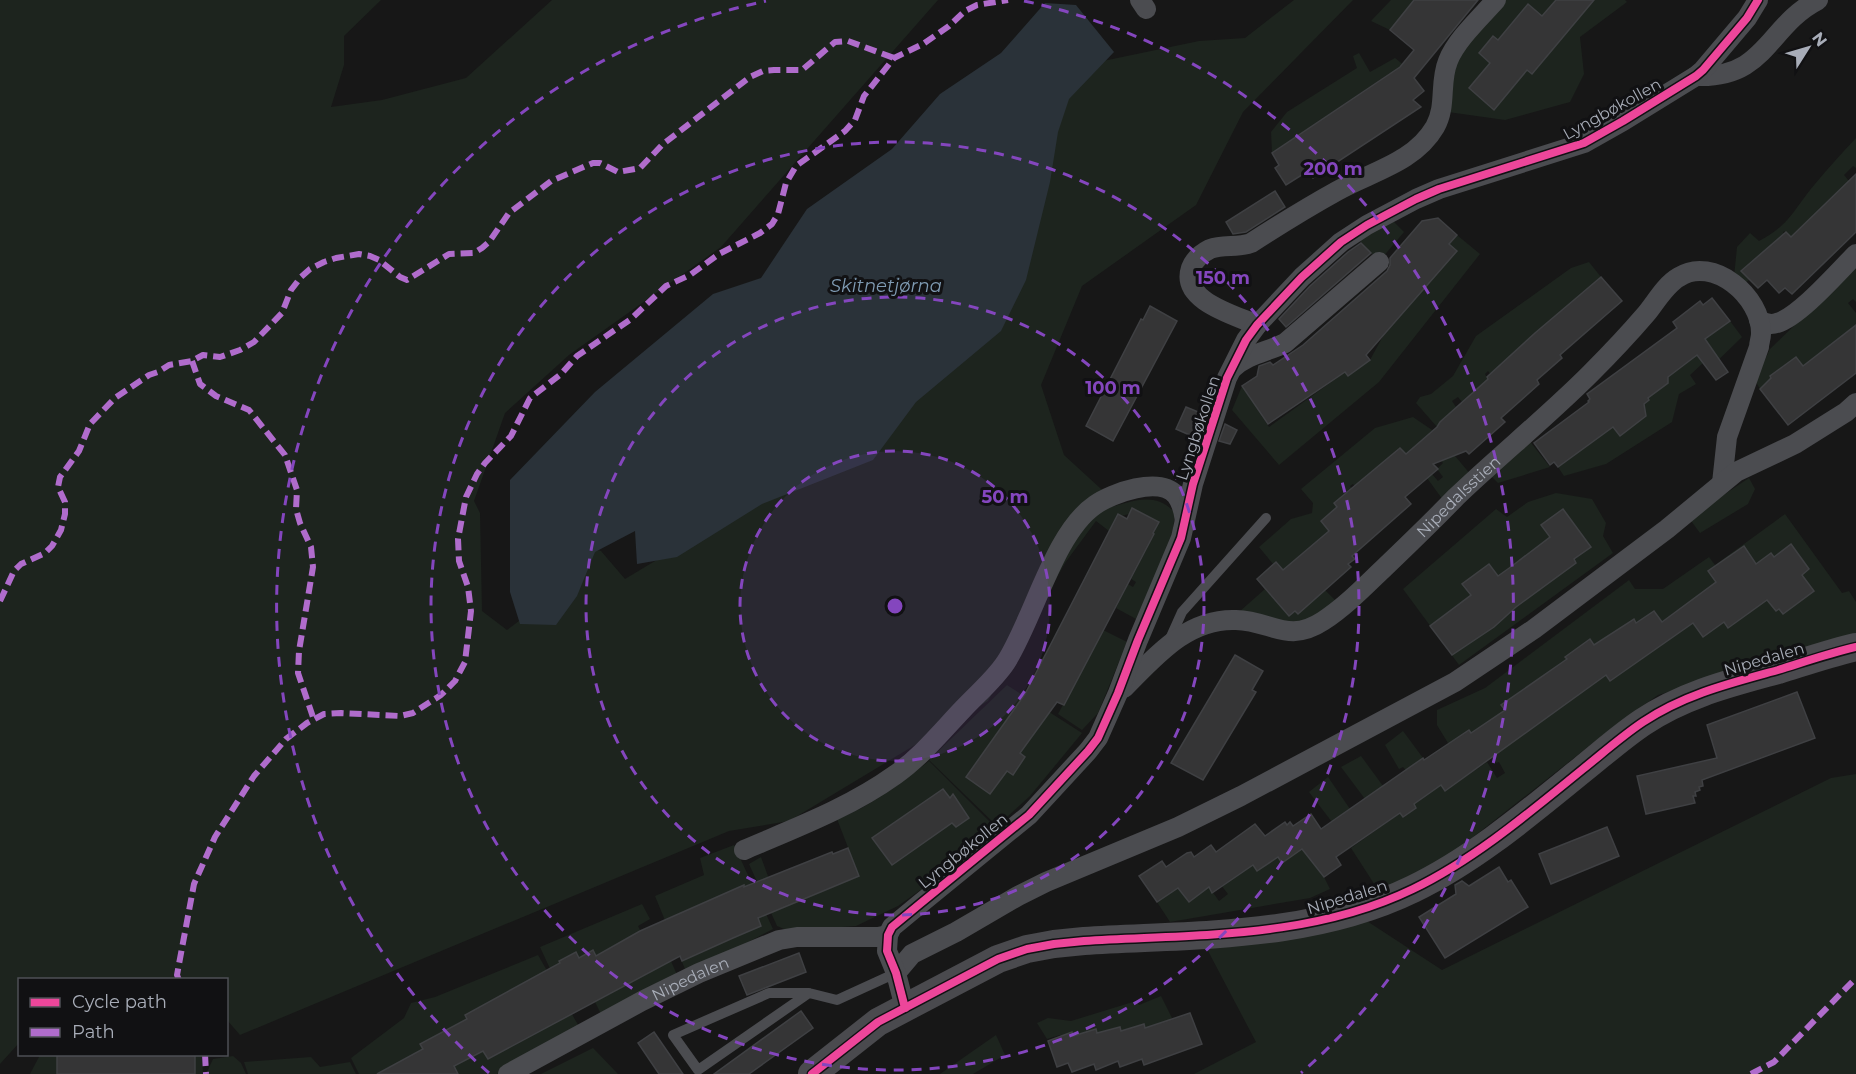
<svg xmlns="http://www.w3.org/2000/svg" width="1856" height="1074" font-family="Montserrat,sans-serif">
  <rect width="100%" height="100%" fill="#171717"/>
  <g fill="#1d241e">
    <path d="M 0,0 L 381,0 L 344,36 L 344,65 L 331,107 L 382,100 L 466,78 L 552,0 L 938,0 L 721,247 L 569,355 L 505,413 L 474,501 L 480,513 L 482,611 L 507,630 L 556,593 L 580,545 L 601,551 L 625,579 L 757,500 L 1055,71 L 1199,41 L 1245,38 L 1294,0 L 1353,0 L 1243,112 L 1196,205 L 1082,286 L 1041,385 L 1064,455 L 1112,499 L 1107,508 C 1132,502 1155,490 1175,513 L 1172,537 L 1136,619 L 1116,608 L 1128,584 L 1133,587 L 1136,582 L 1131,579 L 1154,535 L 1153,533 L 1159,522 L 1132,508 L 1129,514 L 1122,516 L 1118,514 L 1109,531 L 1096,521 L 1065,563 L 988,701 L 789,821 L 729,831 L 240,1035 L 227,1020 L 226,980 L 20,980 L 19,1043 L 0,1064 Z"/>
    <path d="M 1391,0 L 1424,0 L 1408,8 L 1390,30 L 1371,21 Z"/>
    <path d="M 1504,0 L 1625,0 L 1627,2 L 1580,37 L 1584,74 L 1570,102 L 1505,120 L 1448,112 L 1457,58 Z"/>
    <path d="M 1359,53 L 1370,72 L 1395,58 L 1406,67 L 1395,76 L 1390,73 L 1272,153 L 1271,132 L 1287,112 L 1357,68 L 1353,56 Z"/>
    <path d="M 1856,138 L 1856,168 L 1853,166 L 1844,175 L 1849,181 L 1791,238 L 1784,231 L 1783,233 L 1789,240 L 1761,267 L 1754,259 L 1741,271 L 1749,280 L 1744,284 L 1734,277 L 1737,247 L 1750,233 L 1759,241 C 1791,224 1793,210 1815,184 C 1828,168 1842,153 1856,138 Z"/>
    <path d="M 1393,221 L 1404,232 L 1382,258 L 1376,258 L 1359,240 Z"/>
    <path d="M 1457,235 L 1480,254 L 1379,382 L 1279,465 L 1232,410 L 1242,386 L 1269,427 L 1345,372 L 1348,375 L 1370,360 L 1383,336 L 1456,251 L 1449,244 Z"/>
    <path d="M 1589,262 L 1601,277 L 1503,363 L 1495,380 L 1488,371 L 1485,374 L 1488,379 L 1462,402 L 1458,397 L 1452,401 L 1456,407 L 1440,422 L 1437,427 L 1416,403 L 1420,397 L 1431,394 L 1453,376 L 1476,336 L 1571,268 Z"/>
    <path d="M 1856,266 L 1856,302 L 1853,299 L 1848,303 L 1856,313 L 1856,325 L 1803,366 L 1796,357 L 1770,376 L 1771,378 L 1760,389 L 1755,380 L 1770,349 Z"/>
    <path d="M 1730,321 L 1742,337 L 1709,369 L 1703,363 L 1690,375 L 1696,384 L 1679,394 L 1672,422 L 1606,464 L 1564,476 L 1558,467 L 1613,427 L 1620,436 L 1622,434 L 1615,425 L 1634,418 L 1640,421 L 1645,417 L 1645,410 L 1639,407 L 1645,394 L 1669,379 L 1667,377 L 1705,339 Z"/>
    <path d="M 1413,417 L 1435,432 L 1471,475 L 1443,500 L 1427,478 L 1432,474 L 1438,481 L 1443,477 L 1437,469 L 1443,463 L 1423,440 L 1407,454 L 1399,448 L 1385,461 L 1390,468 L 1361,494 L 1353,484 L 1350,486 L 1358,496 L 1335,502 L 1334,503 L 1341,511 L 1329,531 L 1265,589 L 1289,616 L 1322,587 L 1337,602 L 1311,620 L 1293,625 L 1239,612 L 1265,589 L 1256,579 L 1273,564 L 1259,547 L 1291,519 L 1312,513 L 1313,503 L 1301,489 L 1375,428 Z"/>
    <path d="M 1528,439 L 1550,467 L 1498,483 L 1491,476 Z"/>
    <path d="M 1749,478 L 1755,489 L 1748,504 L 1700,533 L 1689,518 Z"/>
    <path d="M 1556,493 L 1592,499 L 1606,523 L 1603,536 L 1613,553 L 1459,665 L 1403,589 L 1496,509 L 1507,517 L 1528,502 Z"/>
    <path d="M 1785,514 L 1842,593 L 1849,591 L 1856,602 L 1856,637 L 1658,695 L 1612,728 L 1439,864 L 1380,893 L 1351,848 L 1400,813 L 1403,817 L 1416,808 L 1414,804 L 1440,785 L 1445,791 L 1487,762 L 1497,778 L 1505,773 L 1499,762 L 1496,763 L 1469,730 L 1465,733 L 1467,736 L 1451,748 L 1437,725 L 1437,710 L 1485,688 L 1629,580 L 1635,589 L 1663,589 L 1709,557 L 1715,565 Z"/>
    <path d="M 1103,630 L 1127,642 L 1098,713 L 1082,730 L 1058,714 Z"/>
    <path d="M 1007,685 L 1082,733 L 1030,796 L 997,826 L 929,760 Z"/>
    <path d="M 1403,731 L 1423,758 L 1406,770 L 1403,767 L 1399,769 L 1385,745 Z"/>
    <path d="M 1361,756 L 1383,786 L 1365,799 L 1341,767 Z"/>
    <path d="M 929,761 L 996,828 L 951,868 L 898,906 L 856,926 L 789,931 L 777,926 L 749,864 L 761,857 L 780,909 L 859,876 L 837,819 C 870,807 901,783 929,761 Z"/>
    <path d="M 1856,774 L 1856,1074 L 1194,1074 L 1256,1042 L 1197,930 L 1353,912 L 1442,970 L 1831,778 Z"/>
    <path d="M 1328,777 L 1350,809 L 1332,822 L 1309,792 Z"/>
    <path d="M 734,845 L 773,929 L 687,974 L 655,896 L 704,875 L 700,858 Z"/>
    <path d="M 1302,849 L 1324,877 L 1330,889 L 1310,898 L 1170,922 L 1157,902 L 1178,888 L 1189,902 L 1193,899 L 1204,880 L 1219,901 L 1228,894 L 1217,880 L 1253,865 L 1257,871 L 1278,857 Z"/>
    <path d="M 642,904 L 650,919 L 638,926 L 641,932 L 596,956 L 593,950 L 552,973 L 540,947 Z"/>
    <path d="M 663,943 L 678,977 L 603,1018 L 595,1002 L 661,966 Z"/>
    <path d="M 538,955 L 581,1030 L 497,1074 L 359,1074 L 351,1058 L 404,1018 L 411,1003 L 435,997 Z"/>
    <path d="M 1161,996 L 1172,1018 L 1168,1021 L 1145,1028 L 1144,1025 L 1121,1031 L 1120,1027 L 1097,1033 L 1096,1030 L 1073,1036 L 1061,1036 L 1060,1035 L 1047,1039 L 1037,1023 L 1048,1018 L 1071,1021 L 1136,1001 L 1139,1005 Z"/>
    <path d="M 996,1035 L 1005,1055 L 973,1074 L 940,1074 Z"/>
    <path d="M 593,1048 L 618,1074 L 541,1074 Z"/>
    <path d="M 40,1055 L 202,1055 L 203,1074 L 30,1074 Z"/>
    <path d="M 233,1056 L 241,1063 L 246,1074 L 206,1074 L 213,1059 Z"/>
    <path d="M 311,1057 L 320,1067 L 350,1062 L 356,1074 L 248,1074 L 244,1062 Z"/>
  </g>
  <path fill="#2a3239" d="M 1045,3 L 1076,5 L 1114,52 L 1069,99 L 1058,132 L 1050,182 L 1026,280 L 1001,331 L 916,402 L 873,460 L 762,504 L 677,557 L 637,564 L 635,531 L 595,552 L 577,596 L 556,625 L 520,624 L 510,592 L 510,480 L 595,392 L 713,294 L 761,278 L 807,209 L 892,149 L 940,94 L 1001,53 Z"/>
  <g fill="#353536" stroke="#3f4043" stroke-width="1.5">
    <path d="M 1414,0 L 1478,0 L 1414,78 L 1424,91 L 1413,100 L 1421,107 L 1313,178 L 1308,171 L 1286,185 L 1275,168 L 1279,165 L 1272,153 L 1400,67 L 1414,50 L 1390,30 Z"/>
    <path d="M 1556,0 L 1594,0 L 1532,74 L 1527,70 L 1494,110 L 1469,88 L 1490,63 L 1479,53 L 1493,36 L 1498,40 L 1528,4 L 1542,16 Z"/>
    <path d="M 1856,174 L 1856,232 L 1792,294 L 1785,288 L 1779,293 L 1767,280 L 1758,288 L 1741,271 L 1786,232 L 1791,237 Z"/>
    <path d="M 1275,191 L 1285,207 L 1246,232 L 1233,234 L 1226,222 Z"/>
    <path d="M 1438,218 L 1457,235 L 1449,244 L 1457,251 L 1366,355 L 1370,360 L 1348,376 L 1345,372 L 1268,424 L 1242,386 L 1257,376 L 1259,366 L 1270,362 L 1273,365 L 1303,345 L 1387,271 L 1390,265 L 1390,258 L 1422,221 Z"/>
    <path d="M 1361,243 L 1371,253 L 1286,327 L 1279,319 L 1310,286 L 1348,252 Z"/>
    <path d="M 1601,277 L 1622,301 L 1560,355 L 1562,358 L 1537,380 L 1539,384 L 1501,418 L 1505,422 L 1469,454 L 1466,451 L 1433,464 L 1438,469 L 1405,497 L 1411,504 L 1352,556 L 1355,559 L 1348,564 L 1351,567 L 1298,614 L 1295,611 L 1289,616 L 1257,579 L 1276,562 L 1283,570 L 1329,531 L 1321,521 L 1337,507 L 1334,503 L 1400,448 L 1406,454 L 1437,427 L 1440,422 L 1488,379 L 1487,377 L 1535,333 Z"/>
    <path d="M 1712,298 L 1730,321 L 1705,339 L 1728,372 L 1716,380 L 1697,355 L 1668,377 L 1668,383 L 1648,398 L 1649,400 L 1644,404 L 1646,416 L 1620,436 L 1613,427 L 1558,467 L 1554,462 L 1550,465 L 1534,443 L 1589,402 L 1588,401 L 1590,399 L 1587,394 L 1677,328 L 1673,322 L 1700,301 L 1703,305 Z"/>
    <path d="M 1150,306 L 1177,321 L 1113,441 L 1086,426 L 1141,319 L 1143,320 Z"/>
    <path d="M 1856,325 L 1856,373 L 1788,425 L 1760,389 L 1771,378 L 1770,376 L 1796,357 L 1803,366 Z"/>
    <path d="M 1186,407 L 1203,414 L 1196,435 L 1192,434 L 1192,436 L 1176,429 Z"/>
    <path d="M 1225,424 L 1237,430 L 1230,444 L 1219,441 Z"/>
    <path d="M 1132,508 L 1159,522 L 1153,533 L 1154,534 L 1064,705 L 1057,702 L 1020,753 L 1025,757 L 1013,775 L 1007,771 L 990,794 L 966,777 L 1025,694 L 1118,514 L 1127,519 Z"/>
    <path d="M 1563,509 L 1591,547 L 1574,559 L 1576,563 L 1516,607 L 1494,627 L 1452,655 L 1430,626 L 1471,595 L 1462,584 L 1489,564 L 1498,576 L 1512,566 L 1550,537 L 1541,525 Z"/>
    <path d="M 1791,544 L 1809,569 L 1802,575 L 1814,591 L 1783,614 L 1779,609 L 1776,611 L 1767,600 L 1728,628 L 1724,622 L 1703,637 L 1693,623 L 1610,681 L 1606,675 L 1445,791 L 1441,785 L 1414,804 L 1416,808 L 1403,817 L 1400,813 L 1336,857 L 1341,865 L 1324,877 L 1302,849 L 1282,863 L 1278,857 L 1257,871 L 1253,865 L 1212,893 L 1209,887 L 1189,902 L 1178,888 L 1157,902 L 1139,876 L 1162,861 L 1166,867 L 1187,853 L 1191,852 L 1194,857 L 1211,845 L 1216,852 L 1255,824 L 1265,836 L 1285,822 L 1287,825 L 1290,822 L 1293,826 L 1311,814 L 1321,829 L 1423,758 L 1424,760 L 1469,730 L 1471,733 L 1505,710 L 1501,705 L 1567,659 L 1565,657 L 1590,639 L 1594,645 L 1634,619 L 1636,623 L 1654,611 L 1662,622 L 1716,582 L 1708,571 L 1744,546 L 1756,564 L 1771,553 L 1774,557 Z"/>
    <path d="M 1235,655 L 1263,671 L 1252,690 L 1256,692 L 1203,780 L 1171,763 Z"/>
    <path d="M 1797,692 L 1815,738 L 1702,780 L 1703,786 L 1699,787 L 1700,790 L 1695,792 L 1696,796 L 1693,796 L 1695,803 L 1646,814 L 1637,776 L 1717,758 L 1707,725 Z"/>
    <path d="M 943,789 L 950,798 L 953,794 L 969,818 L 956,827 L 952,823 L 892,865 L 872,838 Z"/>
    <path d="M 1607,827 L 1619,856 L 1551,884 L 1539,854 Z"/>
    <path d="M 848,848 L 859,876 L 758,918 L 761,926 L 733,938 L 682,961 L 680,956 L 488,1059 L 483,1051 L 454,1066 L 458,1074 L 377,1074 L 423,1049 L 420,1044 L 467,1019 L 465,1015 L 560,963 L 559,961 L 576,952 L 579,958 L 593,950 L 596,956 L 640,931 L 744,885 L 744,887 L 832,852 L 833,854 Z"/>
    <path d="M 1499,867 L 1508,882 L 1511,880 L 1528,907 L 1445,958 L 1419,917 L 1456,894 L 1455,885 L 1462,881 L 1469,886 Z"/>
    <path d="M 799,953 L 806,972 L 747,995 L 739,976 Z"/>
    <path d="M 801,1011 L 813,1028 L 749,1074 L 714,1074 Z"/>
    <path d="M 1190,1013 L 1202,1044 L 1144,1065 L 1142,1059 L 1120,1067 L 1118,1061 L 1096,1070 L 1094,1064 L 1072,1072 L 1068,1063 L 1057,1067 L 1048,1041 L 1072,1032 L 1073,1036 L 1096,1029 L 1097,1033 L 1120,1027 L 1121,1031 L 1144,1024 L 1145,1028 Z"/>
    <path d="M 654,1032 L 683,1074 L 659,1074 L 638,1043 Z"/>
    <rect x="57" y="1054" width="138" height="20"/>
  </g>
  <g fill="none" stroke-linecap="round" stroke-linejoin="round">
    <g stroke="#4b4c50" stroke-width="10">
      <path d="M 1169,641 L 1182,612 L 1266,518"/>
      <path d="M 809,993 L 769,993 L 673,1035 L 698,1070 L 809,993 L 837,1000 L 896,973"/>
    </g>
    <g stroke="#4b4c50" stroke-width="20">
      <path d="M 1140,0 L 1146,9"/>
      <path d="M 1696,76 C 1767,79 1767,26 1818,0"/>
      <path d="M 1759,320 C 1764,323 1771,325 1777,323 C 1799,317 1838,272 1856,254"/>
      <path d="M 1257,325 C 1235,315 1180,301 1191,268 C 1194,260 1202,253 1210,249 C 1223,244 1238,248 1251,243 C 1279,225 1308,207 1337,191 C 1370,172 1414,163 1435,127 C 1447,106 1439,83 1448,61 C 1456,40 1481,17 1496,0"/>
      <path d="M 1233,368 C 1248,354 1267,352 1285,343 L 1379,262"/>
      <path id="s1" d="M 1124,688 C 1155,657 1187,618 1236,620 C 1272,621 1288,644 1323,621 C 1346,606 1365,586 1385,567 C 1409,544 1433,521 1456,497 C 1500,455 1547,417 1590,374 C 1609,355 1628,335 1646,314 C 1656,302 1665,285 1679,277 C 1713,255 1762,297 1761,334 C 1761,338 1759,343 1759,347 L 1727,437 L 1722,483"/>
      <path d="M 744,850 C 795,828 849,808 895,775 C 921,757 941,732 963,709 C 977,694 995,679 1006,662 C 1034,618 1054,533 1095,505 C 1112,493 1159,476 1176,495 C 1182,503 1184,512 1185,521"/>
      <path d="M 896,973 L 912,954 L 956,932 L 1018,896 L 1046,882 L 1178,827 L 1241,796 L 1455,682 L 1534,629 L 1667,529 L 1736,472 L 1795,444 L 1846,412 L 1856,403"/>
      <path d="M 905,1008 L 896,973 L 887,951 L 888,935 L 892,927 L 921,903 L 1029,815 L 1088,751 L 1098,738 L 1118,693 L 1138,640 L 1181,538 L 1193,484 L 1227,378 L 1246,340 L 1257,325 L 1302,277 L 1341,242 L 1367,225 L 1416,199 L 1439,189 L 1584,143 L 1623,121 L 1696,76 L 1703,70 L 1747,18 L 1758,0"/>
      <path id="s2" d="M 508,1074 L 642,1001 L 699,973 L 779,940 L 797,937 L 878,937 L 888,935"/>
    </g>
    <path stroke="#4a4a4e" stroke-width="28" d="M 812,1074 L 878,1022 L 998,959 L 1027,949 L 1054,944 L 1084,941 C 1196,934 1310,939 1413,889 C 1475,859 1530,812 1583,769 C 1603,753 1622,736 1643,722 C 1685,694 1731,683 1778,670 C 1804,662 1830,653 1856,647"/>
    <g stroke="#b06ccc" stroke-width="6" stroke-dasharray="12 6" stroke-linecap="butt">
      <path d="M 192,361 L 200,384 L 216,396 L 249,410 L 285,455 L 297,490 L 296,509 L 300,523 L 311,547 L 313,567 L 299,651 L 298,673 L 314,720"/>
      <path d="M 0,601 L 14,571 L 21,564 L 45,553 L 52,546 L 61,530 L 65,514 L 65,502 L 58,487 L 60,477 L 79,451 L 90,424 L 115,398 L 149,375 L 158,372 L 169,365 L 192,361 L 203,355 L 220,357 L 240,350 L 254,342 L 282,313 L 291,290 L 301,277 L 310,269 L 324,262 L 336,258 L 359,254 L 370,256 L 379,260 L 400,277 L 407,280 L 449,254 L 474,253 L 482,248 L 489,242 L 509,213 L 551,181 L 593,163 L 600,163 L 618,172 L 640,168 L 662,145 L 750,77 L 763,71 L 774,70 L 802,70 L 835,42 L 848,41 L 894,58"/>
      <path d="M 179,980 L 177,975 L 179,964 L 194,884 L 215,837 L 254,776 L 286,739 L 307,723 L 324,714 L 341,713 L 400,716 L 413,713 L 441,695 L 455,681 L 465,662 L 471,611 L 468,587 L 459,561 L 458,539 L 466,497 L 477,474 L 485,463 L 511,436 L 530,398 L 561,374 L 577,356 L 631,319 L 666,286 L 690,275 L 719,254 L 760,233 L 772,224 L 778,214 L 786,183 L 796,166 L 845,131 L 855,120 L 864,96 L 894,58 L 923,44 L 949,26 L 965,11 L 977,5 L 1008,0"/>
      <path d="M 205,1054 L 206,1074"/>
      <path d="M 1751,1074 L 1774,1062 L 1856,978"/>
    </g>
    <g stroke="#111113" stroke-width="11">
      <g id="cycleway">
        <path d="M 905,1008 L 896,973 L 887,951 L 888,935 L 892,927 L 921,903 L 1029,815 L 1088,751 L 1098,738 L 1118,693 L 1138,640 L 1181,538 L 1193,484 L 1227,378 L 1246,340 L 1257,325 L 1302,277 L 1341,242 L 1367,225 L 1416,199 L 1439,189 L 1584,143 L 1623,121 L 1696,76 L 1703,70 L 1747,18 L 1758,0"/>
        <path d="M 812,1074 L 878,1022 L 998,959 L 1027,949 L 1054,944 L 1084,941 C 1196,934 1310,939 1413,889 C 1475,859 1530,812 1583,769 C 1603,753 1622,736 1643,722 C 1685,694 1731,683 1778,670 C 1804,662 1830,653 1856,647"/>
      </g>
    </g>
    <use href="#cycleway" stroke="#ed469a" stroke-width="8"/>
  </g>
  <circle cx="895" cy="606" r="155" fill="#8446be" fill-opacity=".12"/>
  <g fill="none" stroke="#8446be" stroke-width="3" stroke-dasharray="10 8">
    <circle cx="895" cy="606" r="155"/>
    <circle cx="895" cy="606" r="309"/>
    <circle cx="895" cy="606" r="464"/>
    <path d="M489 1073A619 619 0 0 1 766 1M1024 1A619 619 0 0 1 1301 1073"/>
  </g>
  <g text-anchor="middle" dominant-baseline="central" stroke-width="6" stroke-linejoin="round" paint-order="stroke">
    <g font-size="16" fill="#a8adb8" stroke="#111113">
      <text transform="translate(1612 109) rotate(-29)">Lyngbøkollen</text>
      <text transform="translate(1198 428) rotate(-72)">Lyngbøkollen</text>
      <text stroke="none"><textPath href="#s1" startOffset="410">Nipedalsstien</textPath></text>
      <text transform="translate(1764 659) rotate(-16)">Nipedalen</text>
      <text transform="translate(963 851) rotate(-39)">Lyngbøkollen</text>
      <text transform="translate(1347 897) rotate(-17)">Nipedalen</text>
      <text stroke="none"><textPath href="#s2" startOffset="206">Nipedalen</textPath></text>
    </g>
    <g font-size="18" font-style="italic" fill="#7f9bb3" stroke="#111113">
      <text x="886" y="286">Skitnetjørna</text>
    </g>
  </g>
  <circle cx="895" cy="606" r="9" fill="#8446be" stroke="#111113" stroke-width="3"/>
  <g font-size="18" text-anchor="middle" font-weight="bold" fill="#8446be" stroke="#111113" stroke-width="6" stroke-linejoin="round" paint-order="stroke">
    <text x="1333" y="175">200 m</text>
    <text x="1223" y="284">150 m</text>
    <text x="1113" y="394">100 m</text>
    <text x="1005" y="503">50 m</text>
  </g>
  <rect x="18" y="978" width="210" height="78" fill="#111113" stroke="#4d4f55" stroke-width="1.5"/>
  <rect x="30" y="998" width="30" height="9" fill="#ed469a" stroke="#4d4f55" stroke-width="1.5"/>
  <text x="72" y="1008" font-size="18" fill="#a8adb8">Cycle path</text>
  <rect x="30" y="1028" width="30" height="9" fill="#b06ccc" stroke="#4d4f55" stroke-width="1.5"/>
  <text x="72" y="1038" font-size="18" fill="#a8adb8">Path</text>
  <g transform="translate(1808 48) rotate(53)" stroke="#111113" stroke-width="4.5" paint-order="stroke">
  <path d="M0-4.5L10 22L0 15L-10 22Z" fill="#a8adb8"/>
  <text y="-9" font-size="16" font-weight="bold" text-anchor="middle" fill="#a8adb8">N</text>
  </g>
</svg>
